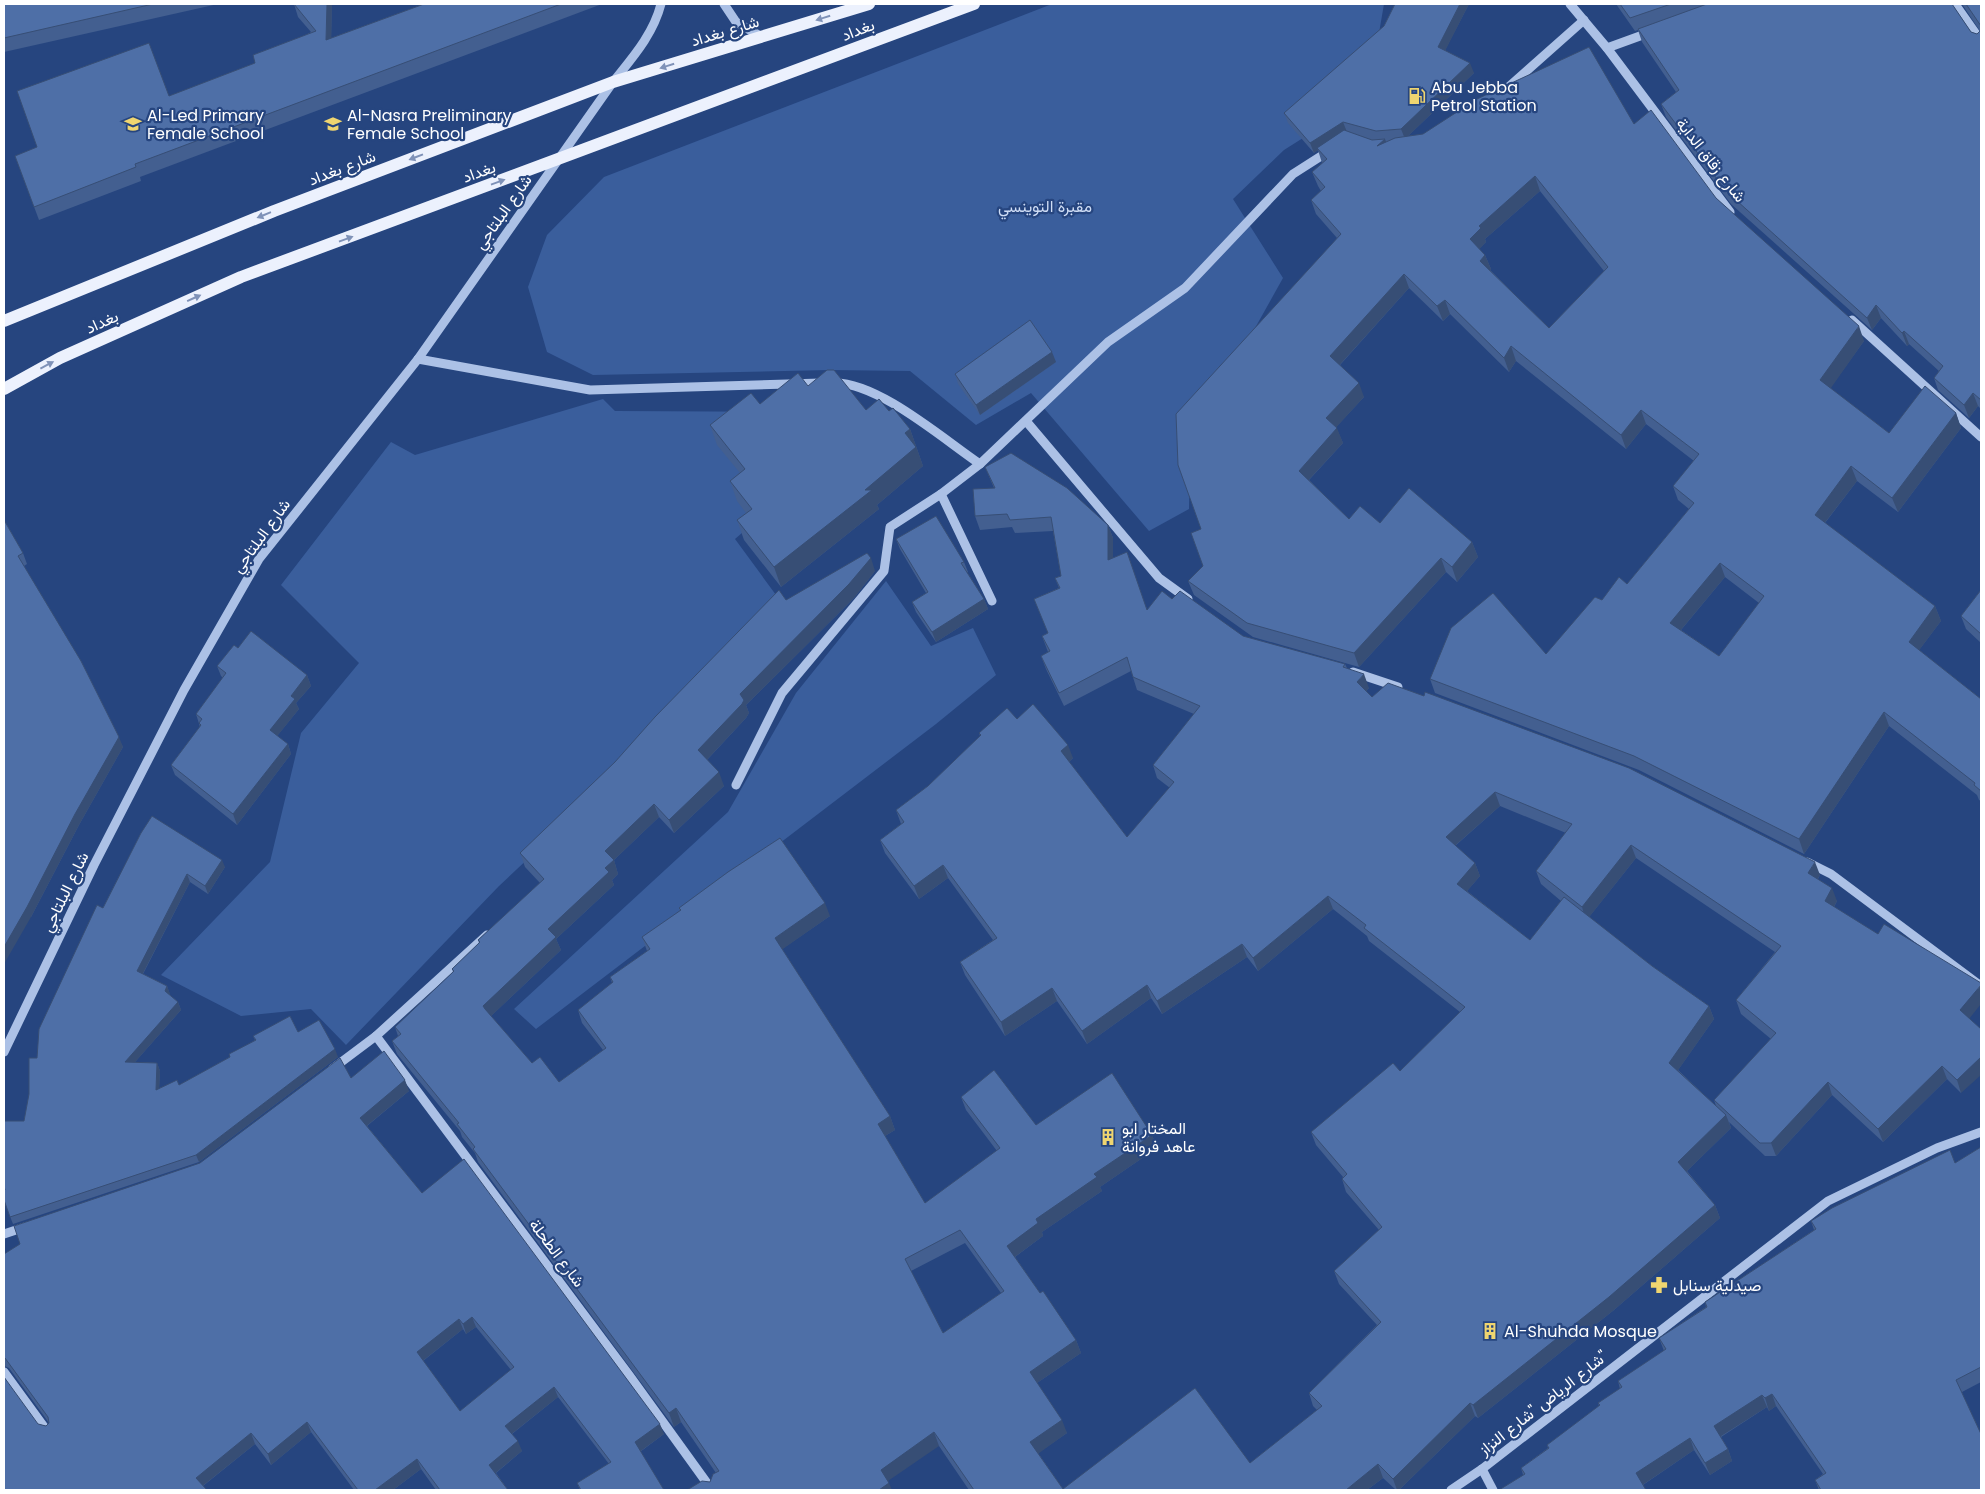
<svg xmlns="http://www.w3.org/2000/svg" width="1985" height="1494" font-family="Poppins,Vazirmatn,sans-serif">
  <rect width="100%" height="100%" fill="#26457f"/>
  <g fill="#3a5e9c">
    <path d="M 1052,4 L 1384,4 L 1368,97 L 1284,150 L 1233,199 L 1283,278 L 1190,444 L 1189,509 L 1149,531 L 1031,393 L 976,425 L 910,371 L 830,370 L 593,375 L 547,352 L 528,287 L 547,235 L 604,177 Z"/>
    <path d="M 603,399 L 615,411 L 800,412 C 785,457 774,508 735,539 L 776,595 L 601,790 L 499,886 L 346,1045 L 311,1009 L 241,1016 L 161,975 L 270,862 L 301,733 L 359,663 L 281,585 L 391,442 L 415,455 Z"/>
    <path d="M 886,581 L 931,646 L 973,628 L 996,675 L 936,724 L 536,1029 L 514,1009 L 728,812 L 796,693 Z"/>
  </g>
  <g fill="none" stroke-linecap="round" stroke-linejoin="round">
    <g stroke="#acc1e6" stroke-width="9">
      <path d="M 724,4 L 736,22 L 762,37"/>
      <path d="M 1570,4 L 1607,48 L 1730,212"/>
      <path d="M 1955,4 L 1981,41"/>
      <path d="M 1607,48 L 1651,32"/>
      <path d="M 1505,90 L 1584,20"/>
      <path d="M 1852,320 L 1981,437"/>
      <path d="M 418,359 L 590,390 L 821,383"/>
      <path d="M 834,383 C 878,382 943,439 980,464"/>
      <path d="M 1026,421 L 1159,578 L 1188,599"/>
      <path d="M 941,494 L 992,601"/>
      <path d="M 1353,672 L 1398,687"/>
      <path d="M 736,785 L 782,693 L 884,571 L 890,527 L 941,494 L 980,464 L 1108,342 L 1185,288 L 1293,174 L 1329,151"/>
      <path d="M 1807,862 L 1831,874 L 1981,986"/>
      <path d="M 376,1036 L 629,1375 L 712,1490"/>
      <path d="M 4,1052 L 94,865 L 184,690 L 259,559 L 418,359 L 613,82 C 632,58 653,35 661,4"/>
      <path d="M 332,1069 L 376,1036 L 487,935"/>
      <path d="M 4,1234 L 25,1227"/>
      <path d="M 4,1372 L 47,1431"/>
      <path d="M 1482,1469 L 1493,1490"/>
      <path d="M 1451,1490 L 1482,1469 L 1828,1201 L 1937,1148 L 1981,1132"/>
    </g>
    <g stroke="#ecf1fd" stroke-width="12">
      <path d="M 4,321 L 274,211 L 613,82 L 869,4"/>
      <path d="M 4,389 L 60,358 L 241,277 L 974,4"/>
    </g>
  </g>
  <g fill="#435f90" fill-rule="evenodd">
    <path d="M 4,4 L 218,4 L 4,52 Z"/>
    <path d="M 294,4 L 332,4 L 331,38 L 424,4 L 602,4 L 140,177 L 141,181 L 39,220 L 15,156 L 255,63 L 311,32 L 298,17 Z"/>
    <path d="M 1395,4 L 1469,4 L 1445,50 L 1474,73 L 1408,136 L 1634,124 L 1716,198 L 1864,341 L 1830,388 L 1889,433 L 1956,413 L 1961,428 L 1898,512 L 1857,481 L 1825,523 L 1935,606 L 1941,621 L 1919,650 L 1981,699 L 1981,801 L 1979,800 L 1977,795 L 1889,726 L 1804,854 L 1639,770 L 1435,693 L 1430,679 L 1546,654 L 1602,600 L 1627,584 L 1689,509 L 1678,500 L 1673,486 L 1694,461 L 1646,424 L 1626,449 L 1516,361 L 1509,372 L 1450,314 L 1443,321 L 1409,288 L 1340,365 L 1364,397 L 1336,427 L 1343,443 L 1309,480 L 1349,519 L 1380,523 L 1472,542 L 1478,557 L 1457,582 L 1446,572 L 1359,667 L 1253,637 L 1194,595 L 1188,581 L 1203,566 L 1201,529 L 1337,238 L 1316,214 L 1311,200 L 1321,191 L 1318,186 L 1312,172 L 1322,163 L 1318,150 L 1314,153 L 1288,123 L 1284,113 L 1384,26 ZM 1540,191 L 1604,271 L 1549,328 L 1490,270 L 1491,269 L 1485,255 L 1479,249 L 1486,242 L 1485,239 ZM 1725,577 L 1759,603 L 1719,656 L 1681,630 Z"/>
    <path d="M 1616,4 L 1952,4 L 1971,32 L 1977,34 L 1980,31 L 1962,4 L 1981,4 L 1981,409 L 1978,406 L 1969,418 L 1938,390 L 1934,378 L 1939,371 L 1909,344 L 1907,346 L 1881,318 L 1872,330 L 1731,204 L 1666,117 L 1661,104 L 1676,92 L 1642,42 L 1638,30 L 1635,31 Z"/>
    <path d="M 1056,362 L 980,415 L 958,384 L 955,374 Z"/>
    <path d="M 808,386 L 866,410 L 889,411 L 910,429 L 923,466 L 877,505 L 879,509 L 781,587 L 744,540 L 737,520 L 746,513 L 737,501 L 730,481 L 740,473 L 717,445 L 710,425 L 760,404 Z"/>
    <path d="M 985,467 L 1108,525 L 1113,538 L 1113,558 L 1148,610 L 1172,599 L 1243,636 L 1345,664 L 1347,668 L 1369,688 L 1366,691 L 1372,697 L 1820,875 L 1818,879 L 1837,901 L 1834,907 L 1970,1018 L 1961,1093 L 1947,1079 L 1883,1142 L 1832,1095 L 1776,1156 L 1765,1156 L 1729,1122 L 1731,1128 L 1687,1171 L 1715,1205 L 1720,1218 L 1614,1310 L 1478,1418 L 1475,1416 L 1399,1490 L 1396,1490 L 1383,1478 L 1367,1490 L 969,1490 L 939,1446 L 710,1482 L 716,1473 L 681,1422 L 674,1427 L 478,1162 L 475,1153 L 462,1137 L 460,1131 L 397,1054 L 392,1041 L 398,1036 L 395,1027 L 453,972 L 452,969 L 479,943 L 478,940 L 540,883 L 525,867 L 520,853 L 786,600 L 875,571 L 854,598 L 746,705 L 749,713 L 746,718 L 707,760 L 724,786 L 674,833 L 659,817 L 614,860 L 618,874 L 612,880 L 614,885 L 556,939 L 561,950 L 491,1016 L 532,1063 L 559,1082 L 603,1050 L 582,1023 L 578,1010 L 612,983 L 610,977 L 647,951 L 642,937 L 680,911 L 679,908 L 830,916 L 782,949 L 890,1116 L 895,1130 L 885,1136 L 925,1203 L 997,1151 L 966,1110 L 961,1097 L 1036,1125 L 1152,1135 L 1157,1148 L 1100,1187 L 1102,1191 L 1042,1232 L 1043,1236 L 1015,1257 L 1040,1293 L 1076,1340 L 1081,1353 L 1037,1383 L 1067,1433 L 1038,1453 L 1063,1489 L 1250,1463 L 1317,1410 L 1313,1406 L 1309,1393 L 1377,1325 L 1339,1284 L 1334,1271 L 1379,1230 L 1346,1192 L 1342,1179 L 1343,1177 L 1316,1145 L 1311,1132 L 1400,1071 L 1460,1012 L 1369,941 L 1367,936 L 1333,909 L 1258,971 L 1247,957 L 1162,1014 L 1151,998 L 1087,1044 L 1057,1001 L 1005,1036 L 965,975 L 960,962 L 993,940 L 948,878 L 919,899 L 885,853 L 880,840 L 901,824 L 896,810 L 928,786 L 980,736 L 979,733 L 1017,719 L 1073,758 L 1069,762 L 1127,837 L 1170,788 L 1157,778 L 1153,765 L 1194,714 L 1137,690 L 1131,671 L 1064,706 L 1046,669 L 1041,656 L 1048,652 L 1042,636 L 1048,633 L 1034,599 L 1059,588 L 1055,578 L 1061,576 L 1053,531 L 1015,533 L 1012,527 L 980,530 L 975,516 L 994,488 ZM 1500,806 L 1566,833 L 1536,871 L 1541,884 L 1561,901 L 1530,940 L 1467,891 L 1480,876 L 1475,863 L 1455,846 ZM 1636,858 L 1775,952 L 1736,1000 L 1741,1014 L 1771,1039 L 1714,1100 L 1716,1106 L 1678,1070 L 1714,1019 L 1709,1006 L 1652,966 L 1589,917 ZM 965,1243 L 1001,1293 L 943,1333 L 911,1271 Z"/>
    <path d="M 4,520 L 23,553 L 27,564 L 24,566 L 123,747 L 79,825 L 31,917 Z"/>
    <path d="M 896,539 L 964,562 L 968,572 L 967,572 L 984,599 L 988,609 L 936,642 L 916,612 L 912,602 L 926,593 L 900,549 Z"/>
    <path d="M 1981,590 L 1981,643 L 1966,629 L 1961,616 Z"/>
    <path d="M 238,648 L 307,675 L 311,686 L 296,703 L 299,709 L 277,736 L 288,744 L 291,754 L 237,825 L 175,775 L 171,765 L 200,727 L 196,714 L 223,678 L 221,676 L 217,666 Z"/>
    <path d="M 141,833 L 225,867 L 208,894 L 190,882 L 143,974 L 167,986 L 170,995 L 178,1002 L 181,1010 L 135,1062 L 157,1063 L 160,1071 L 159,1088 L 179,1085 L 230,1057 L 255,1040 L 253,1036 L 298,1032 L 338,1057 L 199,1162 L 13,1224 L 4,1201 L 5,1190 L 24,1121 L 37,1058 L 103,908 Z"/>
    <path d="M 351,1078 L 409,1091 L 367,1126 L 422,1193 L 664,1434 L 640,1452 L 664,1490 L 580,1490 L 577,1483 L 609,1464 L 558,1397 L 512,1434 L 522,1451 L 496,1473 L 508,1490 L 436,1490 L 421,1469 L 393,1490 L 354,1490 L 311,1432 L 271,1465 L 255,1444 L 203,1486 L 38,1424 L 46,1426 L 49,1423 L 9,1368 L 4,1366 L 4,1254 L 200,1163 ZM 476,1327 L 511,1370 L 460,1411 L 423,1361 L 463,1329 L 466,1334 Z"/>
    <path d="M 1981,1147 L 1981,1382 L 1962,1392 L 1981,1490 L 1819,1490 L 1815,1480 L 1823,1474 L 1776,1406 L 1769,1411 L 1767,1407 L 1721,1437 L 1728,1449 L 1732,1461 L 1710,1475 L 1694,1450 L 1643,1485 L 1523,1475 L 1521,1468 L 1548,1448 L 1547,1445 L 1599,1406 L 1598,1403 L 1620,1389 L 1618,1381 L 1664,1351 L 1659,1338 L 1706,1307 L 1705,1302 L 1814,1230 L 1811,1221 L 1955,1163 Z"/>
  </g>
  <g fill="#374e75">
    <path d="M 327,4 L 332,4 L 331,54 L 326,40 Z"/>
    <path d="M 1460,4 L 1469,4 L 1442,57 L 1438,47 Z"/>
    <path d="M 1470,63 L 1474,73 L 1405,139 L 1401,129 Z"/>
    <path d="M 1343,122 L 1347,132 L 1317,148 L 1318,150 L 1314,153 L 1310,143 Z"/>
    <path d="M 1385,139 L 1390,153 L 1377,146 Z"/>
    <path d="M 1535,176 L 1540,191 L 1485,239 L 1486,242 L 1475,254 L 1470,239 L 1479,226 Z"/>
    <path d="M 1485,255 L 1491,269 L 1486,275 L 1480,261 Z"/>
    <path d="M 1404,274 L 1409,288 L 1335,370 L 1330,356 Z"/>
    <path d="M 1445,300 L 1450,314 L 1443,321 L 1437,306 Z"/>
    <path d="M 1876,305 L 1881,318 L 1872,330 L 1867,318 Z"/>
    <path d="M 1859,326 L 1864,341 L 1826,395 L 1820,380 Z"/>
    <path d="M 1904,331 L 1909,344 L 1907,346 L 1902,333 Z"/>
    <path d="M 1511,346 L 1516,361 L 1509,372 L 1504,358 Z"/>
    <path d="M 1052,352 L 1056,362 L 980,415 L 976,405 Z"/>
    <path d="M 1359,383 L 1364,397 L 1331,433 L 1326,418 Z"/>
    <path d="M 1973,393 L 1978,406 L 1969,418 L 1964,405 Z"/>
    <path d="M 1641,410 L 1646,424 L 1626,449 L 1621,435 Z"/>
    <path d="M 1956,413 L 1961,428 L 1898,512 L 1892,498 Z"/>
    <path d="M 1337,428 L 1343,443 L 1304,485 L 1299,471 Z"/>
    <path d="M 910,429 L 923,466 L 877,505 L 879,509 L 781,587 L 774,567 L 865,490 L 905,433 Z"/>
    <path d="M 1851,466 L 1857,481 L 1820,529 L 1815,515 Z"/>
    <path d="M 1108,525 L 1113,538 L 1113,573 L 1108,560 Z"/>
    <path d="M 1472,542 L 1478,557 L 1457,582 L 1452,567 Z"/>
    <path d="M 871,558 L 875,571 L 854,598 L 746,705 L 749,713 L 746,718 L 703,764 L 698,750 L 740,694 Z"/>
    <path d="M 1441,558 L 1446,572 L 1359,667 L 1354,653 Z"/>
    <path d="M 1720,563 L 1725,577 L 1675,637 L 1670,623 Z"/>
    <path d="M 984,599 L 988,609 L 936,642 L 932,632 Z"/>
    <path d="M 1935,606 L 1941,621 L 1914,657 L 1909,642 Z"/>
    <path d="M 1364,674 L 1369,688 L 1362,696 L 1357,682 Z"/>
    <path d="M 307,675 L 311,686 L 296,703 L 299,709 L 274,740 L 270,730 L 291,696 Z"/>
    <path d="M 1884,712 L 1889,726 L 1804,854 L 1799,839 Z"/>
    <path d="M 119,737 L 123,747 L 79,825 L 31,917 L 4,964 L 4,947 L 75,814 Z"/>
    <path d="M 288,744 L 291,754 L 237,825 L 233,814 Z"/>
    <path d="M 1068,745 L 1073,758 L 1066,765 L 1061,751 Z"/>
    <path d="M 719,772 L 724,786 L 674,833 L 669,820 Z"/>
    <path d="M 1495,792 L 1500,806 L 1450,850 L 1446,837 Z"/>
    <path d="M 654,804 L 659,817 L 614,860 L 618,874 L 612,880 L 614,885 L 556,939 L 561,950 L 488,1019 L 483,1006 L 548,929 L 605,868 L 605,851 Z"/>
    <path d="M 1631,845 L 1636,858 L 1586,921 L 1582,907 Z"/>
    <path d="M 222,860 L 225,867 L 208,894 L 205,886 Z"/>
    <path d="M 1815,862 L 1820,875 L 1813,886 L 1808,873 Z"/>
    <path d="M 1475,863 L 1480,876 L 1462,897 L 1457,884 Z"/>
    <path d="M 943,865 L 948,878 L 919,899 L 914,886 Z"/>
    <path d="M 187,874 L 190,882 L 140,979 L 137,971 Z"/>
    <path d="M 1832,888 L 1837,901 L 1830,914 L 1825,901 Z"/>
    <path d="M 1328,896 L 1333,909 L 1258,971 L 1253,958 Z"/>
    <path d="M 825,903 L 830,916 L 780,951 L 775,938 Z"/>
    <path d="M 1242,944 L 1247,957 L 1162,1014 L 1157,1001 Z"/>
    <path d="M 1147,985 L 1151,998 L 1087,1044 L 1082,1031 Z"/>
    <path d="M 1981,985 L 1981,1004 L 1965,1024 L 1960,1010 Z"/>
    <path d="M 167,986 L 170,994 L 168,998 L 165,991 Z"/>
    <path d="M 1052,988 L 1057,1001 L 1005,1036 L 1001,1022 Z"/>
    <path d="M 178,1002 L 181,1010 L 128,1070 L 125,1062 Z"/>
    <path d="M 1709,1006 L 1714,1019 L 1674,1076 L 1669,1063 Z"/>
    <path d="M 335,1049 L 338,1057 L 199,1162 L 196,1155 Z"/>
    <path d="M 1981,1057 L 1981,1075 L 1961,1093 L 1957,1080 Z"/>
    <path d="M 157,1063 L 160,1071 L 159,1098 L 156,1090 Z"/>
    <path d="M 1942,1066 L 1947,1079 L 1883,1142 L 1878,1129 Z"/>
    <path d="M 405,1080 L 409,1091 L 364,1128 L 360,1118 Z"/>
    <path d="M 1828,1082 L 1832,1095 L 1776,1156 L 1771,1143 Z"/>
    <path d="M 1726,1115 L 1731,1128 L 1683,1175 L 1678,1162 Z"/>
    <path d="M 890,1116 L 895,1130 L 883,1137 L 878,1124 Z"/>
    <path d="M 1152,1135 L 1157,1148 L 1100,1187 L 1102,1191 L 1042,1232 L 1043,1236 L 1012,1259 L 1007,1246 L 1036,1219 L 1094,1174 Z"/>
    <path d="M 1715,1205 L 1720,1218 L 1614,1310 L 1478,1418 L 1473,1405 Z"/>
    <path d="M 472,1317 L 476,1327 L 466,1334 L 463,1324 Z"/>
    <path d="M 459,1319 L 463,1329 L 420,1363 L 417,1352 Z"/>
    <path d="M 1076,1340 L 1081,1353 L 1034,1385 L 1030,1372 Z"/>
    <path d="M 554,1387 L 558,1397 L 509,1436 L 505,1426 Z"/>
    <path d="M 1772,1394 L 1776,1406 L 1769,1411 L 1765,1398 Z"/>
    <path d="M 1762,1395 L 1767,1407 L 1718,1438 L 1714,1426 Z"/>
    <path d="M 1470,1403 L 1475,1416 L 1399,1490 L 1397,1490 L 1393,1479 Z"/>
    <path d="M 676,1408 L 681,1422 L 674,1427 L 669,1413 Z"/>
    <path d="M 1062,1420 L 1067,1433 L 1035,1456 L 1030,1442 Z"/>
    <path d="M 307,1422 L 311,1432 L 271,1465 L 268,1454 Z"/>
    <path d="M 660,1424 L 664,1434 L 638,1453 L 635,1442 Z"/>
    <path d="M 934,1432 L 939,1446 L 885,1483 L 881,1470 Z"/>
    <path d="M 251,1433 L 255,1444 L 200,1488 L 196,1478 Z"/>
    <path d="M 1690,1438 L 1694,1450 L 1641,1486 L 1636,1473 Z"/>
    <path d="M 518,1441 L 522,1451 L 493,1475 L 489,1465 Z"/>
    <path d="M 1728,1449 L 1732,1461 L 1710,1475 L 1705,1463 Z"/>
    <path d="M 417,1459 L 421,1469 L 393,1490 L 375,1490 Z"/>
    <path d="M 1378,1464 L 1383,1478 L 1367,1490 L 1346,1490 Z"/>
    <path d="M 889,1483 L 892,1490 L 879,1490 Z"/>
  </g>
  <g fill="#4e6fa7" stroke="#374e75" fill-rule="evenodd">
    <path d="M 4,4 L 153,4 L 4,38 Z"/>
    <path d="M 294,4 L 327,4 L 326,40 L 424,4 L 561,4 L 135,164 L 136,167 L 34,207 L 15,156 L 37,147 L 17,91 L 149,43 L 169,96 L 255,63 L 253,55 L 316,31 Z"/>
    <path d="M 1395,4 L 1460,4 L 1438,47 L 1470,63 L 1401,129 L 1376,131 L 1343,122 L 1310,143 L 1284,113 L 1384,26 Z"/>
    <path d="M 1620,4 L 1671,4 L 1630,18 Z"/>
    <path d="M 1707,4 L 1952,4 L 1971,32 L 1977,34 L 1981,30 L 1981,400 L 1973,393 L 1964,405 L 1934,378 L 1943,366 L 1904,331 L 1902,333 L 1876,305 L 1867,318 L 1726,191 L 1661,104 L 1679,90 L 1638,29 Z"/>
    <path d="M 1966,4 L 1981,4 L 1981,26 Z"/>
    <path d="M 1589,47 L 1634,124 L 1651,110 L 1716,198 L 1859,326 L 1820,380 L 1889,433 L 1925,386 L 1956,413 L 1892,498 L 1851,466 L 1815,515 L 1935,606 L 1909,642 L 1981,699 L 1981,791 L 1974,785 L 1975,783 L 1884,712 L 1799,839 L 1634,756 L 1430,679 L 1451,628 L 1493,593 L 1546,654 L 1595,597 L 1602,600 L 1619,577 L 1627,584 L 1694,503 L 1673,486 L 1699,454 L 1641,410 L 1621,435 L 1511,346 L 1504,358 L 1445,300 L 1437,306 L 1404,274 L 1330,356 L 1359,383 L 1326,418 L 1337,428 L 1299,471 L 1349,519 L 1360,506 L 1380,523 L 1409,488 L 1472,542 L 1452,567 L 1441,558 L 1354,653 L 1247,623 L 1188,581 L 1203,566 L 1191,533 L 1201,529 L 1178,465 L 1176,414 L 1341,234 L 1311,200 L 1325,187 L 1312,172 L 1327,159 L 1317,148 L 1344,130 L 1372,140 L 1385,139 L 1377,146 L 1395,138 L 1423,134 L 1477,99 ZM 1535,176 L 1608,267 L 1549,328 L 1480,261 L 1485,255 L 1470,239 L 1481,228 L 1479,226 ZM 1720,563 L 1764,596 L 1719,656 L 1670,623 Z"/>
    <path d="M 1030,320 L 1052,352 L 976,405 L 955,374 Z"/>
    <path d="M 827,370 L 834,370 L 866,410 L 879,399 L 889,411 L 893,408 L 910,429 L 905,433 L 916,447 L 865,490 L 872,490 L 774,567 L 737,520 L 752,509 L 730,481 L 745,469 L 710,425 L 751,393 L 760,404 L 798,373 L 808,386 Z"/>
    <path d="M 1011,453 L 1067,488 L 1108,525 L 1108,560 L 1127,552 L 1147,610 L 1162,591 L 1172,599 L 1180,591 L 1243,636 L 1345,664 L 1343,667 L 1364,674 L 1357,682 L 1372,697 L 1388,683 L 1424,696 L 1425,692 L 1629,768 L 1815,862 L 1808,873 L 1832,888 L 1825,901 L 1878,934 L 1884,924 L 1981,983 L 1981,985 L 1960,1010 L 1981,1029 L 1981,1057 L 1957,1080 L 1942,1066 L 1878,1129 L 1828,1082 L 1771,1143 L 1760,1143 L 1714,1100 L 1776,1033 L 1736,1000 L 1781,946 L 1631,845 L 1582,907 L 1536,871 L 1572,824 L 1495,792 L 1446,837 L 1475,863 L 1457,884 L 1530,940 L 1564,897 L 1652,966 L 1709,1006 L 1669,1063 L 1726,1115 L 1678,1162 L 1715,1205 L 1609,1297 L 1473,1405 L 1470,1403 L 1393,1479 L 1378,1464 L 1346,1490 L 974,1490 L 934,1432 L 881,1470 L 889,1483 L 879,1490 L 687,1490 L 702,1481 L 710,1482 L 713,1474 L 719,1471 L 676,1408 L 669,1413 L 473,1149 L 475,1147 L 457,1124 L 459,1123 L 392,1041 L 401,1034 L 395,1027 L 454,971 L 452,969 L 480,942 L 478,940 L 544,879 L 520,853 L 615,762 L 655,717 L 779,590 L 786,600 L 867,553 L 871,558 L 849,584 L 740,694 L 744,700 L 742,704 L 698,750 L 719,772 L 669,820 L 654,804 L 605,851 L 614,860 L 605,868 L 609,872 L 548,929 L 556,937 L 483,1006 L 485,1009 L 532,1063 L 540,1057 L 559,1082 L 606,1048 L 578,1010 L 613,982 L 610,977 L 650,949 L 642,937 L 681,910 L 679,908 L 728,872 L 780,838 L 825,903 L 775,938 L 890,1116 L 878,1124 L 925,1203 L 1000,1148 L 961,1097 L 994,1070 L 1036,1125 L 1112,1073 L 1152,1135 L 1094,1174 L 1097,1177 L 1036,1219 L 1038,1223 L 1007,1246 L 1040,1293 L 1043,1291 L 1076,1340 L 1030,1372 L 1062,1420 L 1030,1442 L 1063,1489 L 1195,1388 L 1250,1463 L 1322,1406 L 1309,1393 L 1381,1322 L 1334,1271 L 1382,1227 L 1342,1179 L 1347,1174 L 1311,1132 L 1393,1063 L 1400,1071 L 1465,1007 L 1364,928 L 1366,925 L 1328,896 L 1253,958 L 1242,944 L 1157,1001 L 1147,985 L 1082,1031 L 1052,988 L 1001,1022 L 960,962 L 997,938 L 943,865 L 914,886 L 880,840 L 904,822 L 896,810 L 928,786 L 981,735 L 979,733 L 1007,708 L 1017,719 L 1033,704 L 1068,745 L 1061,751 L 1127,837 L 1174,782 L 1153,765 L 1200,706 L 1133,677 L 1127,657 L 1059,693 L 1041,656 L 1050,651 L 1042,636 L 1048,633 L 1034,599 L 1060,588 L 1055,578 L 1061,576 L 1051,517 L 1010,520 L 1007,514 L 975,516 L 973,489 L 995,488 L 985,467 ZM 960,1230 L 1004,1291 L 943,1333 L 905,1259 Z"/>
    <path d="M 936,516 L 964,562 L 961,563 L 984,599 L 932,632 L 912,602 L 928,592 L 896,539 Z"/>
    <path d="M 4,520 L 23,553 L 18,556 L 81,661 L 119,737 L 75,814 L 27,907 L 4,947 Z"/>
    <path d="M 1981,590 L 1981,634 L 1961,616 Z"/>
    <path d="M 251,631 L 307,675 L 291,696 L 295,699 L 270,730 L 288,744 L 233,814 L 171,765 L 201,725 L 199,723 L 202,719 L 196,714 L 226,673 L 217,666 L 234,645 L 238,648 Z"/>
    <path d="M 152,816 L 222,860 L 205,886 L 187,874 L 137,971 L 167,986 L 165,991 L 178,1002 L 125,1062 L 157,1063 L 156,1090 L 177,1080 L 179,1085 L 230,1057 L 229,1054 L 256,1040 L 253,1036 L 290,1016 L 298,1032 L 319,1020 L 335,1049 L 196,1155 L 10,1217 L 4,1200 L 4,1191 L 5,1190 L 4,1186 L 4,1121 L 24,1121 L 29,1094 L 29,1058 L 37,1058 L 39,1029 L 97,905 L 103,908 L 141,833 Z"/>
    <path d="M 384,1051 L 405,1080 L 360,1118 L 422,1193 L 464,1159 L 660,1424 L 635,1442 L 664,1490 L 581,1490 L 577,1483 L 611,1462 L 554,1387 L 505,1426 L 518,1441 L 489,1465 L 508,1490 L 440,1490 L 417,1459 L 375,1490 L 358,1490 L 307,1422 L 268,1454 L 251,1433 L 196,1478 L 207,1490 L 4,1490 L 4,1377 L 38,1424 L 46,1426 L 49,1423 L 48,1417 L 5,1358 L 4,1357 L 4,1254 L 20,1244 L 14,1226 L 200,1163 L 340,1058 L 351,1078 ZM 472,1317 L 514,1367 L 460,1411 L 417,1352 L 459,1319 L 463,1324 Z"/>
    <path d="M 1981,1147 L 1981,1367 L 1956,1380 L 1981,1434 L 1981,1490 L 1821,1490 L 1815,1480 L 1826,1473 L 1772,1394 L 1765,1398 L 1762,1395 L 1714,1426 L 1728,1449 L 1705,1463 L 1690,1438 L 1636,1473 L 1646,1490 L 1499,1490 L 1525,1474 L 1521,1468 L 1549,1448 L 1547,1445 L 1600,1405 L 1598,1403 L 1622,1387 L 1618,1381 L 1666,1349 L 1659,1338 L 1707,1307 L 1705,1302 L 1816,1229 L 1811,1221 L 1832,1208 L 1950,1150 L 1955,1163 Z"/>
  </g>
  <defs><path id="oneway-solid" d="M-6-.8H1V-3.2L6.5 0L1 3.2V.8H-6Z" transform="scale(1.25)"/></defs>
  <g fill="#7f92b8">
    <use href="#oneway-solid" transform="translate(823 18) rotate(163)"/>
    <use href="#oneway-solid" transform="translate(667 66) rotate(163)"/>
    <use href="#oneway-solid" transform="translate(416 157) rotate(159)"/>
    <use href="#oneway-solid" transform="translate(498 182) rotate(-20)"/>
    <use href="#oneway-solid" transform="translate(264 215) rotate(158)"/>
    <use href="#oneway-solid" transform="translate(346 239) rotate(-20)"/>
    <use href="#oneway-solid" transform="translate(194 298) rotate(-24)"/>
    <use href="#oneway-solid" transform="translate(47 365) rotate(-28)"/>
  </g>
  <defs>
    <g id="fuel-bare" transform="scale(1.35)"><path d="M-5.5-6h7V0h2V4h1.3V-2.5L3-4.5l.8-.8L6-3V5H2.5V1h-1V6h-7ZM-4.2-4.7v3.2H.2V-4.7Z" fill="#efd570" stroke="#26457f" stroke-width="2.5" paint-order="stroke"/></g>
    <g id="school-bare" transform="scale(1.35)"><path d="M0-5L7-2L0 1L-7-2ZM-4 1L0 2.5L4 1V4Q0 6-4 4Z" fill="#efd570" stroke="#26457f" stroke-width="2.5" paint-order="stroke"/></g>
    <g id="building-bare" transform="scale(1.35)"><path d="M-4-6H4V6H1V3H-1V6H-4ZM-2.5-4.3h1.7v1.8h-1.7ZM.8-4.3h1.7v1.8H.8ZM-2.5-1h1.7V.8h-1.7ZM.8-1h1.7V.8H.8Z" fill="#efd570" stroke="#26457f" stroke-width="2.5" paint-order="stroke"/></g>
    <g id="pharmacy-bare" transform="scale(1.35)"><path d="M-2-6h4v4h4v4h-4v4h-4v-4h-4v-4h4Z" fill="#efd570" stroke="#26457f" stroke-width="2.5" paint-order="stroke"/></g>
  </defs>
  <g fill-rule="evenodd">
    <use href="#fuel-bare" x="1417" y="96"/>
    <use href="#school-bare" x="133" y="124"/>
    <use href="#school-bare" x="333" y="124"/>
    <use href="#building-bare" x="1108" y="1137"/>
    <use href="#pharmacy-bare" x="1659" y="1285"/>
    <use href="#building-bare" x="1490" y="1331"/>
  </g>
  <g text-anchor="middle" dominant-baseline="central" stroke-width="4.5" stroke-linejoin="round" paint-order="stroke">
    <g font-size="16" fill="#fff" stroke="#26457f">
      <text transform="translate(858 30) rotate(-21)">بغداد</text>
      <text transform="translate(725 31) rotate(-17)">شارع بغداد</text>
      <text transform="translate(1711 160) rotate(52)">شارع زقاق الداية</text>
      <text transform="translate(342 168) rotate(-21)">شارع بغداد</text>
      <text transform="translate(479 172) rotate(-20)">بغداد</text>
      <text transform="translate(503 212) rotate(-55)">شارع البلتاجي</text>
      <text transform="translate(102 322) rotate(-24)">بغداد</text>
      <text transform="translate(261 536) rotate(-54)">شارع البلتاجي</text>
      <text transform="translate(65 892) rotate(-64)">شارع البلتاجي</text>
      <text transform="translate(557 1253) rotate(53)">شارع الطحلة</text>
      <text transform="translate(1543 1403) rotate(-38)">شارع الرياض "شارع النزاز"</text>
    </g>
    <g font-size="16" fill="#fff" stroke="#26457f" text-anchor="start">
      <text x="1431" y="87">Abu Jebba<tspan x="1431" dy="18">Petrol Station</tspan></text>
      <text x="147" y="115">Al-Led Primary<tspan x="147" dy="18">Female School</tspan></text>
      <text x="347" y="115">Al-Nasra Preliminary<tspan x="347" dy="18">Female School</tspan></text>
      <text x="1122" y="1128">المختار ابو<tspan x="1122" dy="18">عاهد فروانة</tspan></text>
      <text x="1673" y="1285">صيدلية سنابل</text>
      <text x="1504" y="1331">Al-Shuhda Mosque</text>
    </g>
    <g font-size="16" fill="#cfddf5" stroke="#26457f">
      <text x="1045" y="206">مقبرة التوينسي</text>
    </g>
  </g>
  <rect width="1985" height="1494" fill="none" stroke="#ffffff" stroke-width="10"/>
</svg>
